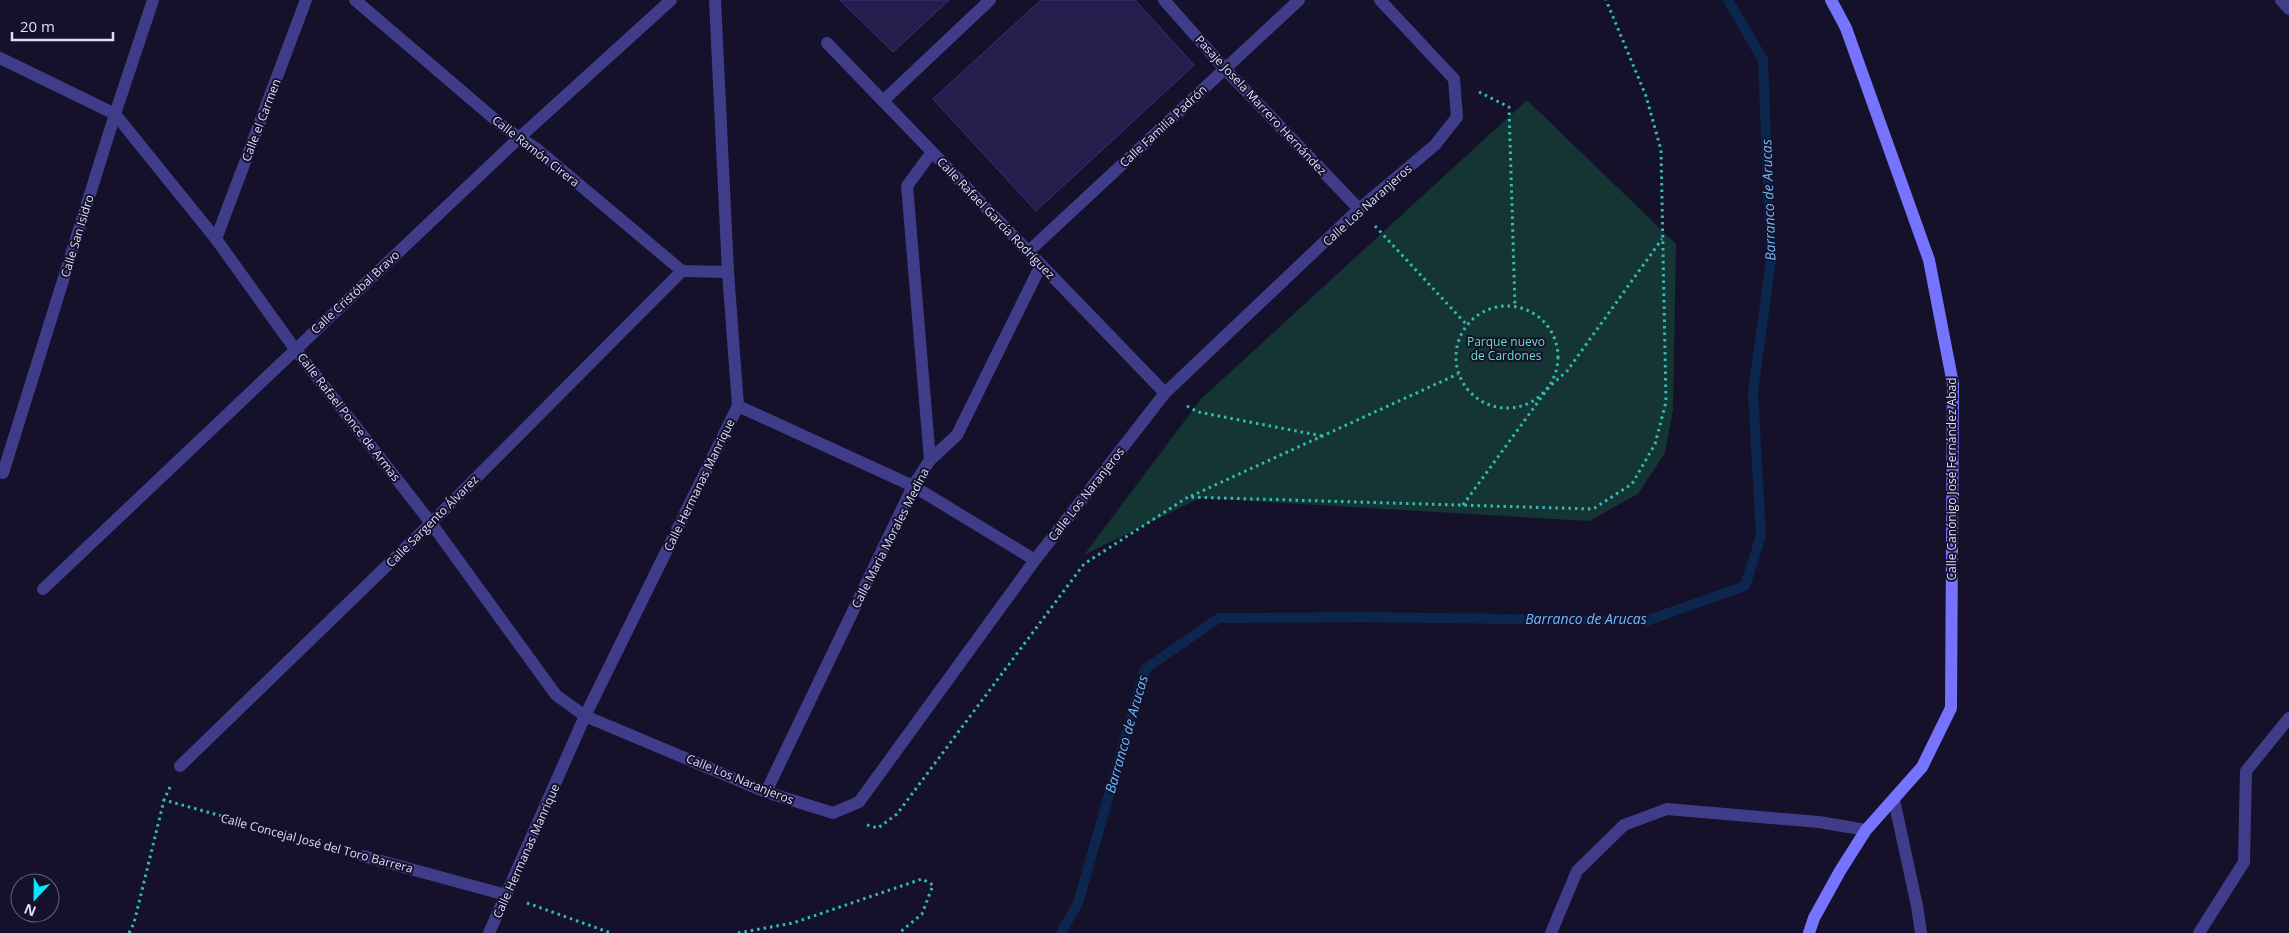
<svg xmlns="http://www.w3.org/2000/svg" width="2289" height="933" font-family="'Open Sans',sans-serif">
  <rect width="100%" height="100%" fill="#15112b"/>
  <path fill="#143534" d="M 1527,100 L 1676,244 L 1673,410 L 1665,453 L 1638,494 L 1589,521 L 1200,498 L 1084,555 L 1201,399 Z"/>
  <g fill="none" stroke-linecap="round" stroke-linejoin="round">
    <path stroke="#0d264e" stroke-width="10" d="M 1061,933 L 1078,903 L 1145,669 L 1219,618 L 1363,617 L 1646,621 L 1745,586 L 1761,536 L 1753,392 L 1771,260 L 1763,60 L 1728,0"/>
  </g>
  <g fill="#261d4c" stroke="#3d3078">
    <path d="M 840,0 L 949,0 L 893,52 Z"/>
    <path d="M 1041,0 L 1135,0 L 1194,65 L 1036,211 L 933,99 Z"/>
  </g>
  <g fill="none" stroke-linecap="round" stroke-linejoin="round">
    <g stroke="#31bdb3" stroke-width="3" stroke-dasharray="2.5 4" stroke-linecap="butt">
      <path d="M 1479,92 L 1509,107 L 1515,306"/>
      <path d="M 1375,226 L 1466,324"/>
      <circle cx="1507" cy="357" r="51"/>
      <path d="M 1187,406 L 1198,412 L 1322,436"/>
      <path d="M 1191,496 L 1458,374"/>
      <path d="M 1463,505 L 1549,387 L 1567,371 L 1662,239"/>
      <path d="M 170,787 L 164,800 L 341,849"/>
      <path d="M 867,825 L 878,828 L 897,814 L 1084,564 L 1188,497 L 1593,509 L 1632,484 L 1655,444 L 1666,402 L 1661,150 L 1646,96 L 1606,0"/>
      <path d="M 527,903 L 611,933"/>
      <path d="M 129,933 L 134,923 L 164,800"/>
      <path d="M 738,933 L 793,923 L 922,879 L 933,885 L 922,914 L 899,933"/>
    </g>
    <g stroke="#3f3d8a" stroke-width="12">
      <path d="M 1894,800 L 1917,906 L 1921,933"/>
      <path d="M 2199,933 L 2244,862 L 2246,771 L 2289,718"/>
    </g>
    <g stroke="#3f3d8a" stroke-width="12">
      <path d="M 355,0 L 505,128 L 537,149 L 682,271 L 728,272"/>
      <path d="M 1164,0 L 1225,69 L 1359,209"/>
      <path d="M 2281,0 L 2289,9"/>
      <path d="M 827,43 L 1165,393"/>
      <path d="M 0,58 L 115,114 L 216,239 L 295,349 L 431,523 L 556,695 L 585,716 L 766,792 L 833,813 L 859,802 L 1035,560 L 1165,393 L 1359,209 L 1435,145 L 1457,117 L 1454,79 L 1380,0"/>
      <path d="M 883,101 L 990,0"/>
      <path d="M 216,239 L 306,0"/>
      <path d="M 1028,252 L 1299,0"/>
      <path d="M 738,406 L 913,486 L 1035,560"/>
      <path d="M 930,460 L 907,186 L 932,152"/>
      <path d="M 3,473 L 115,114 L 153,0"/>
      <path d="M 43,589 L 520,137 L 671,0"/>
      <path d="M 180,766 L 431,523 L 682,271"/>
      <path d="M 766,792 L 913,486 L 930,460 L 957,435 L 1041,265"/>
      <path d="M 363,856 L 506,895"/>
      <path d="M 489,933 L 585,716 L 738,406 L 728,272 L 715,0"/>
      <path d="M 1551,933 L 1577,871 L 1624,825 L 1667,809 L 1819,822 L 1866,830"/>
    </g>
    <path stroke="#7673fe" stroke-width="12" d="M 1809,933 L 1814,918 L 1840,871 L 1866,830 L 1922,767 L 1951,708 L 1953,384 L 1929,260 L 1846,28 L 1831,0"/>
  </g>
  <g text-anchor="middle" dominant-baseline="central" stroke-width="4" stroke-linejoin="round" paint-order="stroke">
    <g font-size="12" fill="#dfdcff" stroke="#15112b">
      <text transform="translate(1261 105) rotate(47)">Pasaje Josela Marrero Hernández</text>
      <text transform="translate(261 120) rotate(-69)">Calle el Carmen</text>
      <text transform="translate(1163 126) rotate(-43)">Calle Familia Padrón</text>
      <text transform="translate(536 151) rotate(38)">Calle Ramón Cirera</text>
      <text transform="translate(1367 205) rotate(-42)">Calle Los Naranjeros</text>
      <text transform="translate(996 218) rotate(46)">Calle Rafael García Rodríguez</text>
      <text transform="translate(77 236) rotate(-73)">Calle San Isidro</text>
      <text transform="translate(355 292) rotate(-43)">Calle Cristóbal Bravo</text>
      <text transform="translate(349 417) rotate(52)">Calle Rafael Ponce de Armas</text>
      <text transform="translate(1951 479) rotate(-90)">Calle Canónigo José Fernández Abad</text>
      <text transform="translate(699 485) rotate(-64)">Calle Hermanas Manrique</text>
      <text transform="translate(1086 494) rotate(-52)">Calle Los Naranjeros</text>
      <text transform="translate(432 521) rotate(-45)">Calle Sargento Álvarez</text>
      <text transform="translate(890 538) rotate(-63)">Calle Maria Morales Medina</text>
      <text transform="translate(740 779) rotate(22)">Calle Los Naranjeros</text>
      <text transform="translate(317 843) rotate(15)">Calle Concejal José del Toro Barrera</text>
      <text transform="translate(526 851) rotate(-66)">Calle Hermanas Manrique</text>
    </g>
    <g font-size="12" fill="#66e0c1" stroke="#15112b">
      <text x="1506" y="341">Parque nuevo<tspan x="1506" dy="14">de Cardones</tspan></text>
    </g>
    <g font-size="14" font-style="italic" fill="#6abbfe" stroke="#15112b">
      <text transform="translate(1768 200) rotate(-92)">Barranco de Arucas</text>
      <text x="1586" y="618">Barranco de Arucas</text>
      <text transform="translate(1126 734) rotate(-74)">Barranco de Arucas</text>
    </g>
  </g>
  <g transform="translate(35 898) rotate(202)"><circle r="24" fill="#15112b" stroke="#666280"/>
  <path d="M0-4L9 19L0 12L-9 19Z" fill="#09e7fd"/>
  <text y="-8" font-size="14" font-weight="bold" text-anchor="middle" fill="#dfdcff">N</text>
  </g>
  <path d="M12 32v8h101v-8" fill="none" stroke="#dfdcff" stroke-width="2.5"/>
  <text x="20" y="32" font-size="15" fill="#dfdcff" stroke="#15112b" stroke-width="4" paint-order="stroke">20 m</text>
</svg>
